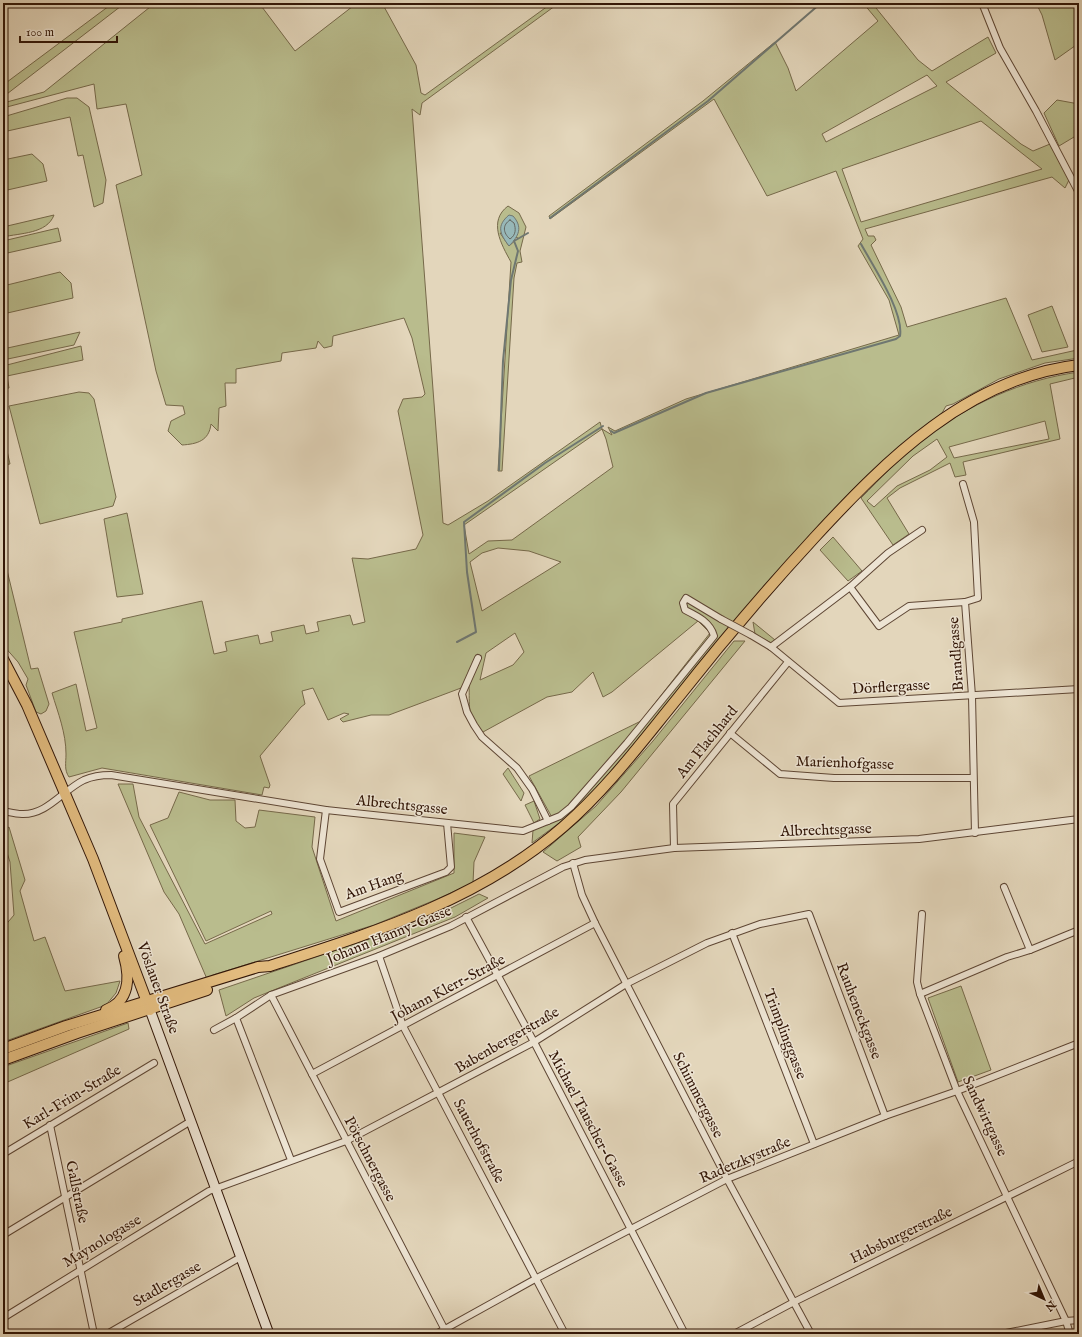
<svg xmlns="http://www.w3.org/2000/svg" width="1082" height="1337" font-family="'IM FELL English',serif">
  <rect width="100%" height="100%" fill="#e3d6bb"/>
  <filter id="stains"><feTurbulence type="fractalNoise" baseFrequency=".005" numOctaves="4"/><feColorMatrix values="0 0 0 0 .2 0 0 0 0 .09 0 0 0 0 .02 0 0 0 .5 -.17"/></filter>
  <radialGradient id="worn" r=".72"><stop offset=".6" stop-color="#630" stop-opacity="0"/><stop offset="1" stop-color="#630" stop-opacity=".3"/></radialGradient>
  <g fill="#b9bc8d" stroke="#76694a" fill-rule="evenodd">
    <path d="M 113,3 L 125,3 L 3,97 L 3,85 Z"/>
    <path d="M 155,3 L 259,3 L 295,51 L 357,3 L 382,3 L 416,65 L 421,93 L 425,95 L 552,3 L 559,3 L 422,103 L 420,115 L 412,109 L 443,523 L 448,525 L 488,501 L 600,422 L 602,429 L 612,435 L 608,427 L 615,431 L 686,399 L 899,335 L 889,300 L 858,246 L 863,239 L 836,171 L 767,196 L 714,99 L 550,219 L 549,216 L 703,101 L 775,42 L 788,68 L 796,91 L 878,21 L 863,3 L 872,3 L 918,60 L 932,71 L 988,37 L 996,53 L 946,82 L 1021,144 L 1033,151 L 1050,144 L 1069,180 L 1065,188 L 1052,177 L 865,229 L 868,236 L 874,236 L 876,240 L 871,245 L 901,307 L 907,327 L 1006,298 L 1032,360 L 1077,350 L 1079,350 L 1079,358 L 1045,363 L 999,379 L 953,404 L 946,406 L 942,413 L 895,451 L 853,489 L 769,580 L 601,784 L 570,815 L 532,843 L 533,830 L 554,821 L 529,776 L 641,721 L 710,633 L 698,621 L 612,692 L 603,697 L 593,672 L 572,692 L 547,697 L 483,732 C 466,717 470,705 469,685 L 389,715 L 371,715 L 343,722 L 340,719 L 349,714 L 344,713 L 328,720 L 313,688 L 302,691 L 305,704 L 301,707 L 260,756 L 270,785 L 269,788 L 264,787 L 262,795 L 102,768 L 69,777 C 64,770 66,763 66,754 C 66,733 58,713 52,693 L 76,684 L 86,731 L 97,728 L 74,632 L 122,622 L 122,619 L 202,601 L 214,654 L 227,651 L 225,642 L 258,635 L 260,644 L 273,641 L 271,632 L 304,625 L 306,634 L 319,631 L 317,622 L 350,615 L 353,625 L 365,622 L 352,558 L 368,559 L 416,549 L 423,535 L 398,411 L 403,399 L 422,397 L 425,394 L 412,338 L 404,318 L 333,336 L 332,346 L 324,348 L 318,341 L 316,348 L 282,353 L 281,361 L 236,369 L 236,383 L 225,383 L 226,406 L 219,408 L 218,431 L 211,424 C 209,441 197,444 182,445 L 168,431 L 171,421 L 185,414 L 183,406 L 166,405 L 156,371 L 116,185 L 142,175 L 126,104 L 97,109 L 94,84 L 3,108 L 3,103 L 44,92 ZM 927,75 L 937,86 L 826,142 L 822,134 ZM 981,121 L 1042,169 L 861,222 L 842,169 ZM 602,429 L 606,439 L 613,467 L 512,540 L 488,541 L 469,554 L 464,525 ZM 498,548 L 529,551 L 561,562 L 482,611 L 470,562 L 482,553 ZM 515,633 L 524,652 L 513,665 L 480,680 L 486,653 Z"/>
    <path d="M 1036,3 L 1079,3 L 1079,43 L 1055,60 L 1042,15 Z"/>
    <path d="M 67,98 L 77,98 L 89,107 L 106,180 L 103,203 L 94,207 L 83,155 L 78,156 L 70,117 L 3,132 L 3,117 Z"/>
    <path d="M 1057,100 L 1079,104 L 1079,134 L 1059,146 L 1044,113 Z"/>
    <path d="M 32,154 L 43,164 L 47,181 L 3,191 L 3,160 Z"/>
    <path d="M 508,206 L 519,213 L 526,227 L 520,251 L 522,262 L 517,263 L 514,278 L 502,471 L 498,471 L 511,262 C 501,244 488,221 508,206 ZM 500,233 L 518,238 L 509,246 Z"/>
    <path d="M 54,215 C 47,234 20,233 3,237 L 3,227 Z"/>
    <path d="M 58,228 L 61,241 L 3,254 L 3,241 Z"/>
    <path d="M 60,272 L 71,283 L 73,298 L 3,314 L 3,286 Z"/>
    <path d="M 1052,306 L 1068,347 L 1042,352 L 1028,315 Z"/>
    <path d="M 80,332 L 74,345 L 3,360 L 3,349 Z"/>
    <path d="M 81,346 L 83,360 L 7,376 L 9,388 L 3,389 L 3,366 Z"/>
    <path d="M 1079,372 L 1079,377 L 1050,384 L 1060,439 L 963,462 L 966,475 L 955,477 L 950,463 L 900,488 L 887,498 L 909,534 L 893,545 L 861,498 C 881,478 901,456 923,439 C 970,404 1021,380 1079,372 ZM 1045,421 L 1049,439 L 954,458 L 949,447 ZM 937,439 L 947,457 L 930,470 L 897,486 L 874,507 L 867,501 L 913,456 Z"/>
    <path d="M 79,392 L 89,393 L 94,399 L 116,497 L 113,506 L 40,524 L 9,406 Z"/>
    <path d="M 3,433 L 10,464 L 3,465 Z"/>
    <path d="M 127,513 L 143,594 L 117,597 L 104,519 Z"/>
    <path d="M 833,537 L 862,571 L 848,581 L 820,550 Z"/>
    <path d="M 6,566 L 31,669 L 38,668 L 49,704 L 46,711 L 41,714 L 36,712 L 26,685 L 28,679 L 18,662 L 3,645 L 3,567 Z"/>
    <path d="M 753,622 L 775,640 L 771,643 L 755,634 Z"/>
    <path d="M 734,641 L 745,641 L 621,792 L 578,837 L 581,847 L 557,861 L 543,852 L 596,806 L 653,741 Z"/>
    <path d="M 508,768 L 524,793 L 521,801 L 503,774 Z"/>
    <path d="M 118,784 L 133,784 L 139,817 L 205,944 L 272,914 L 271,911 L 206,941 L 150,825 L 168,818 L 179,792 L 210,800 L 235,800 L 236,821 L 245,828 L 255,827 L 259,810 L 315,817 L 312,847 L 336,921 L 454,873 L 454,833 L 485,837 L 474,862 L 473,883 L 435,900 L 374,925 L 213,975 L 207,979 L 179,914 L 164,892 Z"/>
    <path d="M 534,801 L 540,819 L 534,823 L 525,805 Z"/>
    <path d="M 9,827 L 25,880 L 20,891 L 34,941 L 45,937 L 65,991 L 120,981 L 116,993 L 106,1005 L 3,1042 L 3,928 L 14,915 L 10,862 L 3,840 L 3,831 Z"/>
    <path d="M 479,894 L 488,898 L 455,917 L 254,998 L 226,1016 L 219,990 L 431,918 Z"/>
    <path d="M 961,986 L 991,1070 L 958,1082 L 928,998 Z"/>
    <path d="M 128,1023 L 129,1029 L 3,1084 L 3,1067 Z"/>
  </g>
  <path fill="#97b7b7" stroke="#6f7771" d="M 509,215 L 513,216 C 523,227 519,236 509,246 C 500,234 496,226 509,215 Z"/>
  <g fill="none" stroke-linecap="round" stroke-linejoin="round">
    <path stroke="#64665f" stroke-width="1" d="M 510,220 L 514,223 C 516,229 516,235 510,239 C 503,233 502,225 510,220 Z"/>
    <g stroke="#6f7771" stroke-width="2">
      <path d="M 550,218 L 708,101 L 821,3"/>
      <path d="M 611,431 L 614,433 L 706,393 L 896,339 L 900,336 C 904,312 873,266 861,244"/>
      <path d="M 499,470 L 503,361 L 511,280 L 518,251 L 514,241 L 528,233"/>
      <path d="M 457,642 L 476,632 L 467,572 L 464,522 L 545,463 L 603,426"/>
    </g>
    <g stroke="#5e4634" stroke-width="8">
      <g id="street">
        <path d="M 982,3 L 1000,48 L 1036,111 L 1079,193"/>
        <path d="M 963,484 L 974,522 L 978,598 L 965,602 L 972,696 L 975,833"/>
        <path d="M 850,587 L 879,626 L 909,606 L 965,602"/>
        <path d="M 751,635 L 771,647 L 839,703 L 1079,689"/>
        <path d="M 771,647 L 850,587 L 888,553 L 922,530"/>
        <path d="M 478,658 L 462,694 L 467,712 L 474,725 L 482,737 L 517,768 L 532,789 L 548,821"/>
        <path d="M 730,733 L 780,774 L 834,778 L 973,778"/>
        <path d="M 326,810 L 320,859 L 339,912 L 446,872 L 451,867 L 447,823"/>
        <path d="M 3,811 C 9,812 15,814 22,814 C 47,815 63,790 84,780 C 93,776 102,775 111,775 L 326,810 L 523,831 L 560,816 L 571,807 L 627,743 L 714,636 C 710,622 697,616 685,610 L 683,603 L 686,598 L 721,619"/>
        <path d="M 674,848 L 673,804 L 788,662"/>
        <path d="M 573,863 L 582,895 L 595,923 L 727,1179 L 811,1334"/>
        <path d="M 1004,887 L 1030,950"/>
        <path d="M 922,914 L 917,982 L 920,994 L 957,1091 L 1066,1321 L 1070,1334"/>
        <path d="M 466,917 L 534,1042 L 685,1334"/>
        <path d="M 732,933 L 814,1144"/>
        <path d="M 379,956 L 403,1026 L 565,1334"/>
        <path d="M 920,994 L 1007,957 L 1030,950 L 1079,930"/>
        <path d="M 271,995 L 447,1334"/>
        <path d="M 236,1018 L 291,1160"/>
        <path d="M 214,1030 L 236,1018 L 271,995 L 379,956 L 451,926 L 563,867 L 585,860 L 674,848 L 919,839 L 1079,819"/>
        <path d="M 312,1074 L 595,923"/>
        <path d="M 50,1125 L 94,1334"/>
        <path d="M 3,1154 L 154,1063"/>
        <path d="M 3,1235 L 191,1121"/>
        <path d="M 3,1318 L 209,1191 L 346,1141 L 534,1042 L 626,984 L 707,943 L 760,924 L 809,914 L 885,1116"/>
        <path d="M 107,1334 L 239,1258"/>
        <path d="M 436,1334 L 537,1278 L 727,1179 L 885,1116 L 957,1091 L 1079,1043"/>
        <path d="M 734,1334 L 794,1302 L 1079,1161"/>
        <path d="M 1001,1334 L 1066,1321 L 1079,1320"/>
      </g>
    </g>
    <g stroke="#321607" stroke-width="11">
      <path id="secondary" d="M 150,1010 L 269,1334"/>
    </g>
    <g stroke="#321607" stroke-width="12">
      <g id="primary">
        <path d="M 3,659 L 27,705 L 93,859 L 150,1010"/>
        <path d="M 106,1010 C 130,1001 130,977 124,956"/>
        <path d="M 3,1049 L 66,1026 L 258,967 L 270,966 C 375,932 479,900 563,827 C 607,789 641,743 677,699 C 721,643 767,589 815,537 C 887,459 968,378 1079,365"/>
        <path d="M 3,1060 L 77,1033 L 207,990"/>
      </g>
    </g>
    <use href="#street" stroke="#ede4d3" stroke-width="6"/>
    <use href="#secondary" stroke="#ede4d3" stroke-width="9"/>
    <use href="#primary" stroke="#e2bb7e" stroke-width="10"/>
    <g stroke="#5e4634" stroke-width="8" stroke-linecap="butt">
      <path id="street-bridge" d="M 721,619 L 751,635"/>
    </g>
    <use href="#street-bridge" stroke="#ede4d3" stroke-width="6"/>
  </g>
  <g text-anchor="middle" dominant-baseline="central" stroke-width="3" stroke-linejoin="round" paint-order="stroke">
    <g font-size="15" fill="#321607" stroke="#ede4d3">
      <text transform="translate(956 654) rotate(-94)">Brandlgasse</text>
      <text transform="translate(891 687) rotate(-3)">Dörflergasse</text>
      <text transform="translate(707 742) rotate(-51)">Am Flachhard</text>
      <text transform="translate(845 763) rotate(2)">Marienhofgasse</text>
      <text transform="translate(402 805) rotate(6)">Albrechtsgasse</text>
      <text transform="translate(826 830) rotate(-2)">Albrechtsgasse</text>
      <text transform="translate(374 885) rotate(-20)">Am Hang</text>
      <text transform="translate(389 935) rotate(-22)">Johann Hanny-Gasse</text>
      <text transform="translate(158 988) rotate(70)">Vöslauer Straße</text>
      <text transform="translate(448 988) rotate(-28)">Johann Klerr-Straße</text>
      <text transform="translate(859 1011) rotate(69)">Rauheneckgasse</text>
      <text transform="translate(785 1034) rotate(69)">Trimplinggasse</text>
      <text transform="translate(507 1040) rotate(-30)">Babenbergerstraße</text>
      <text transform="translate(698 1095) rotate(63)">Schimmergasse</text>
      <text transform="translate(72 1097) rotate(-31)">Karl-Frim-Straße</text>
      <text transform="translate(985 1116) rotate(65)">Sandwirtgasse</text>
      <text transform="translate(588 1119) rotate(62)">Michael Tauscher-Gasse</text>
      <text transform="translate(479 1141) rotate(62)">Sauerhofstraße</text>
      <text transform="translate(370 1159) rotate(62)">Pötschnergasse</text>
      <text transform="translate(745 1160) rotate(-23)">Radetzkystraße</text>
      <text transform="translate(77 1192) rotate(78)">Gallstraße</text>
      <text transform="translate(901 1235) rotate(-26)">Habsburgerstraße</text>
      <text transform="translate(102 1241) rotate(-31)">Maynologasse</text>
      <text transform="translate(167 1284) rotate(-30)">Stadlergasse</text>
    </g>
  </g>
  <rect width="1082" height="1337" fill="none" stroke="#e3d6bb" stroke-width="16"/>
  <rect x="4" y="4" width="1074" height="1329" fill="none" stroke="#321607" stroke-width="2"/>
  <rect x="8" y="8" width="1066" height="1321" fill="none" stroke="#321607"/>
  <g transform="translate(1044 1299) rotate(136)" stroke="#ede4d3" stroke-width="3" paint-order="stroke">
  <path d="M0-3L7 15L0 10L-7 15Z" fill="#321607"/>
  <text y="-6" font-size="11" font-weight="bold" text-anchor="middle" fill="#321607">N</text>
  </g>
  <path d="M20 36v6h97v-6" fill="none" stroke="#321607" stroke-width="2"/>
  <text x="26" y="36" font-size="12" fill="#321607" stroke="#ede4d3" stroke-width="3" paint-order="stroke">100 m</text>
  <rect width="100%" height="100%" filter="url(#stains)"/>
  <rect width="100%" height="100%" fill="url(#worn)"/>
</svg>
